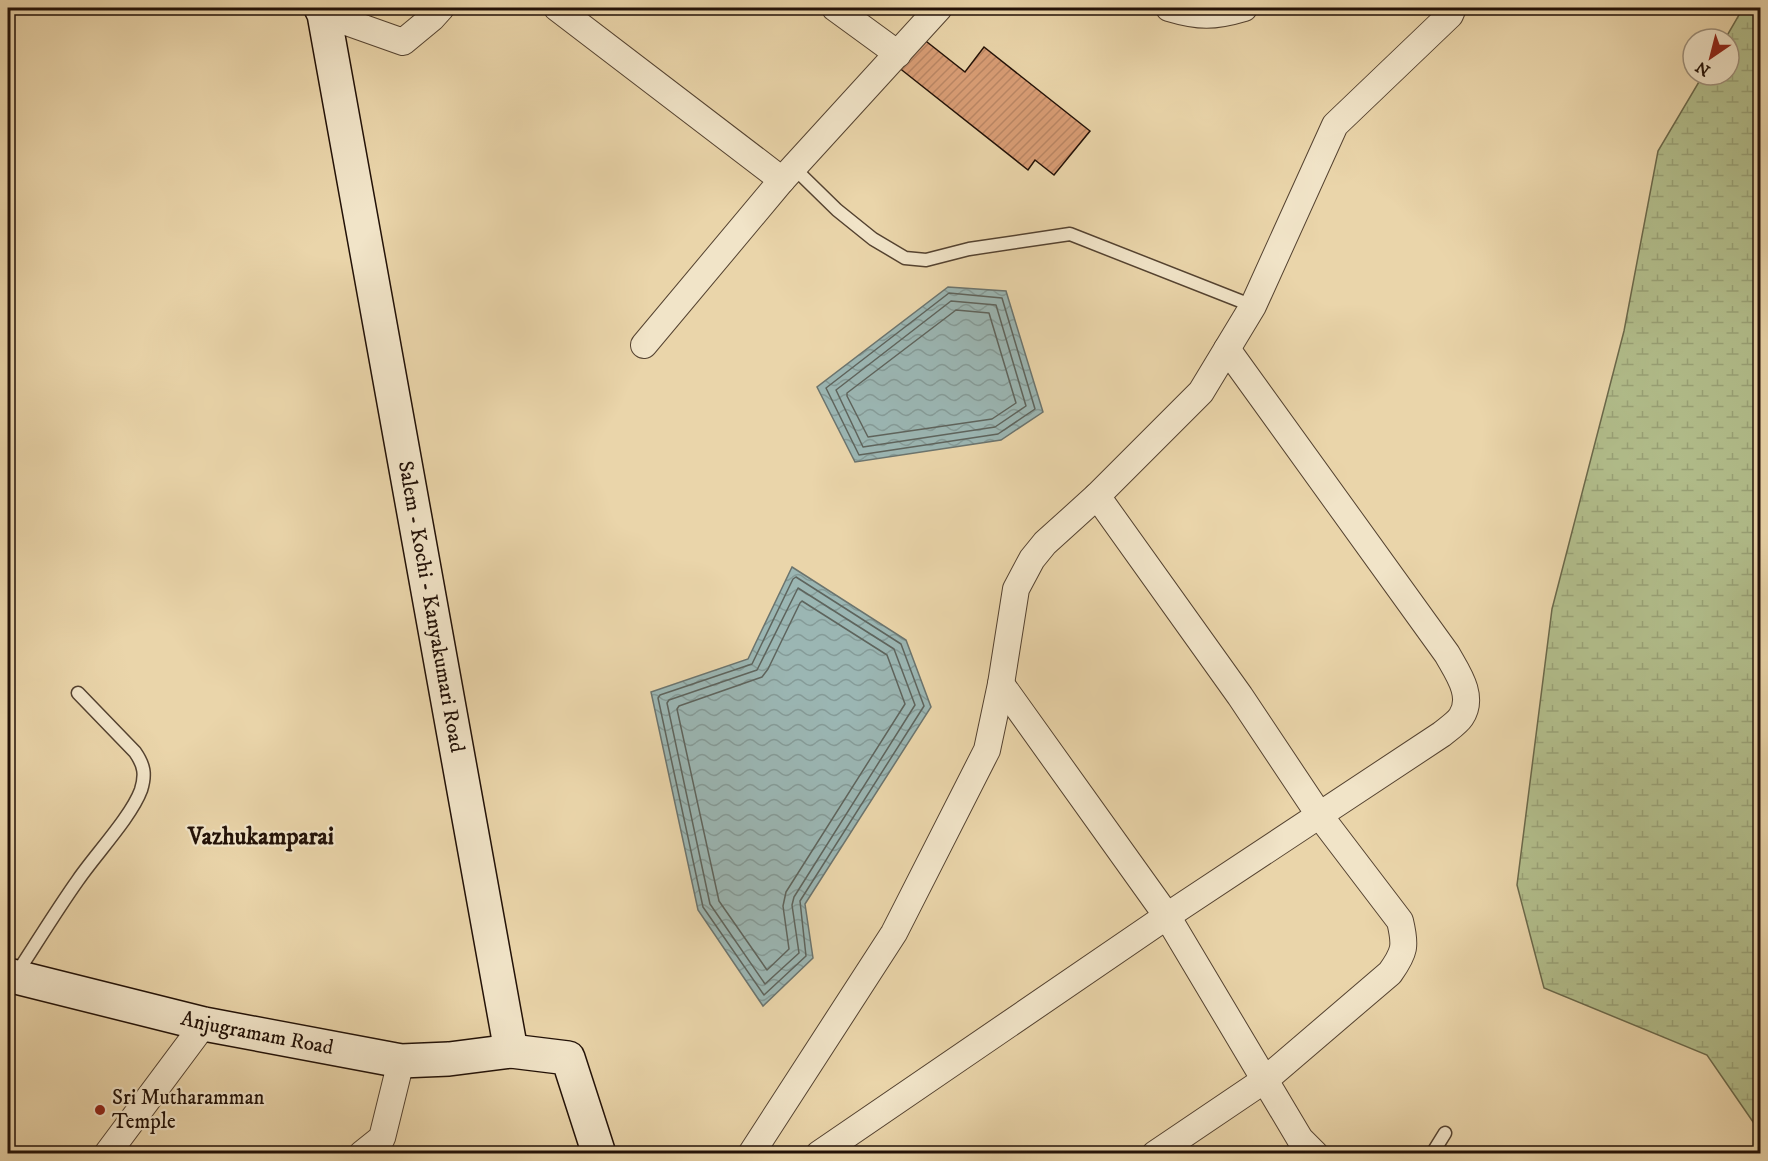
<svg xmlns="http://www.w3.org/2000/svg" width="1768" height="1161" font-family="'IM FELL DW Pica',serif">
  <defs>
    <pattern id="wetland-marsh" width="20" height="14" patternUnits="userSpaceOnUse" patternTransform="scale(1.5)"><rect width="20" height="14" fill="#b2be8c"/><path d="M1 5h8M5 5V1M11 12h8M15 12V8" fill="none" stroke="#99a277"/></pattern>
    <pattern id="water-waves" width="16" height="10" patternUnits="userSpaceOnUse" patternTransform="scale(1.5)"><rect width="16" height="10" fill="#9bb6b3"/><path d="M0 5q4-4 8 0t8 0" fill="none" stroke="#859b98"/></pattern>
    <pattern id="building-hatch" width="6" height="6" patternUnits="userSpaceOnUse" patternTransform="scale(1.5)"><rect width="6" height="6" fill="#d99d75"/><path d="M-1 1l2-2M0 6l6-6M5 7l2-2" fill="none" stroke="#ba8664"/></pattern>
  </defs>
  <rect width="100%" height="100%" fill="#ead5aa"/>
  <filter id="stains"><feTurbulence type="fractalNoise" baseFrequency=".00333" numOctaves="4"/><feColorMatrix values="0 0 0 0 .2 0 0 0 0 .09 0 0 0 0 .02 0 0 0 .5 -.17"/></filter>
  <radialGradient id="worn" r=".72"><stop offset=".6" stop-color="#630" stop-opacity="0"/><stop offset="1" stop-color="#630" stop-opacity=".3"/></radialGradient>
  <path fill="url(#wetland-marsh)" stroke="#6a684a" stroke-width="1.5" d="M 1743,8 L 1760,8 L 1760,1132 L 1707,1055 L 1544,988 L 1517,885 L 1552,609 L 1624,331 L 1658,151 L 1703,75 L 1729,75 L 1729,39 L 1725,39 Z"/>
  <g fill="url(#water-waves)" stroke="#6b746e" stroke-width="1.5">
    <path d="M 948,287 L 1006,291 L 1043,412 L 1001,440 L 855,462 L 817,387 Z"/>
    <path d="M 792,567 L 906,640 L 931,707 L 805,904 L 813,958 L 763,1006 L 698,910 L 651,692 L 748,659 Z"/>
  </g>
  <g fill="none" stroke-linecap="round" stroke-linejoin="round">
    <g stroke="#5e645d" stroke-width="1.5">
      <path d="M 949,293 L 1002,298 L 1035,409 L 998,434 L 859,455 L 826,388 Z"/>
      <path d="M 951,301 L 996,305 L 1026,406 L 995,427 L 863,447 L 836,390 Z"/>
      <path d="M 956,310 L 989,313 L 1016,403 L 992,419 L 868,437 L 847,396 L 847,393 Z"/>
      <path d="M 796,577 L 901,644 L 924,706 L 800,901 L 806,956 L 764,995 L 703,907 L 658,698 L 660,695 L 752,664 L 793,579 Z"/>
      <path d="M 798,588 L 894,649 L 915,705 L 794,897 L 792,905 L 799,953 L 765,984 L 710,904 L 667,703 L 669,700 L 757,670 Z"/>
      <path d="M 802,601 L 887,655 L 905,704 L 786,892 L 783,906 L 789,949 L 767,970 L 719,901 L 677,709 L 679,706 L 762,677 L 768,669 L 800,603 Z"/>
    </g>
  </g>
  <path fill="url(#building-hatch)" stroke="#221107" stroke-width="1.5" d="M 922,38 L 965,72 L 984,47 L 1090,131 L 1054,175 L 1035,160 L 1028,170 L 898,67 Z"/>
  <g fill="none" stroke-linecap="round" stroke-linejoin="round">
    <g stroke="#544230" stroke-width="15">
      <g id="service">
        <path d="M 794,168 L 837,210 L 873,239 L 905,258 L 926,260 L 969,249 L 1070,234 L 1253,306"/>
        <path d="M 15,976 C 36,944 56,911 78,880 C 95,855 131,817 141,790 C 146,774 144,765 135,752 L 78,693"/>
        <path d="M 1432,1154 L 1445,1133"/>
      </g>
    </g>
    <g stroke="#544230" stroke-width="28">
      <g id="minor">
        <path d="M 557,8 L 782,180"/>
        <path d="M 835,8 L 898,54"/>
        <path d="M 1169,8 C 1199,17 1214,17 1244,8"/>
        <path d="M 324,14 L 403,42 L 432,18 L 441,8"/>
        <path d="M 644,345 L 782,180 L 939,8"/>
        <path d="M 1097,496 L 1240,696 L 1320,816 L 1400,921 C 1406,946 1405,952 1390,973 L 1266,1079 L 1155,1154"/>
        <path d="M 1001,684 L 1167,916 L 1300,1139 L 1315,1154"/>
        <path d="M 107,1154 L 204,1024"/>
        <path d="M 362,1154 L 382,1138 L 401,1061"/>
        <path d="M 751,1154 L 894,933 L 987,750 L 1001,684 L 1016,589 L 1032,559 L 1045,543 L 1097,496 L 1201,392 L 1253,306 L 1335,125 L 1450,15 L 1453,8"/>
        <path d="M 819,1154 L 1167,916 L 1442,734 C 1448,729 1457,723 1461,717 C 1475,696 1457,672 1447,654 L 1227,349"/>
      </g>
    </g>
    <g stroke="#221107" stroke-width="36">
      <g id="secondary">
        <path id="s1" d="M 321,8 L 324,14 L 511,1051"/>
        <path id="s2" d="M 8,975 L 204,1024 L 401,1061 L 449,1059 L 511,1051 L 568,1058 L 599,1154"/>
      </g>
    </g>
    <use href="#service" stroke="#f1e4c8" stroke-width="12"/>
    <use href="#minor" stroke="#f1e4c8" stroke-width="26"/>
    <use href="#secondary" stroke="#f1e4c8" stroke-width="33"/>
  </g>
  <circle fill="#8f2418" stroke="#f1e4c8" stroke-width="2" cx="100" cy="1110" r="6"/>
  <g text-anchor="middle" dominant-baseline="central" stroke-width="4.5" stroke-linejoin="round" paint-order="stroke">
    <g font-size="21" fill="#221107" stroke="#f1e4c8">
      <text stroke="none"><textPath href="#s1" startOffset="609">Salem - Kochi - Kanyakumari Road</textPath></text>
      <text stroke="none"><textPath href="#s2" startOffset="256">Anjugramam Road</textPath></text>
    </g>
    <g font-size="21" fill="#221107" stroke="#f1e4c8" text-anchor="start">
      <text x="112" y="1098">Sri Mutharamman<tspan x="112" dy="24">Temple</tspan></text>
    </g>
    <g font-size="24" font-weight="bold" fill="#221107" stroke="#f1e4c8">
      <text x="261" y="837">Vazhukamparai</text>
    </g>
  </g>
  <rect width="1768" height="1161" fill="none" stroke="#ead5aa" stroke-width="30"/>
  <rect x="9" y="9" width="1750" height="1143" fill="none" stroke="#221107" stroke-width="3"/>
  <rect x="15" y="15" width="1738" height="1131" fill="none" stroke="#221107" stroke-width="1.5"/>
  <g transform="translate(1711 57) rotate(215)"><circle r="28" fill="#f1e4c8" stroke="#9e907b" stroke-width="1.5"/>
  <path d="M0-4.5L10 22L0 15L-10 22Z" fill="#8f2418"/>
  <text y="-9" font-size="16" font-weight="bold" text-anchor="middle" fill="#221107">N</text>
  </g>
  <rect width="100%" height="100%" filter="url(#stains)"/>
  <rect width="100%" height="100%" fill="url(#worn)"/>
</svg>
